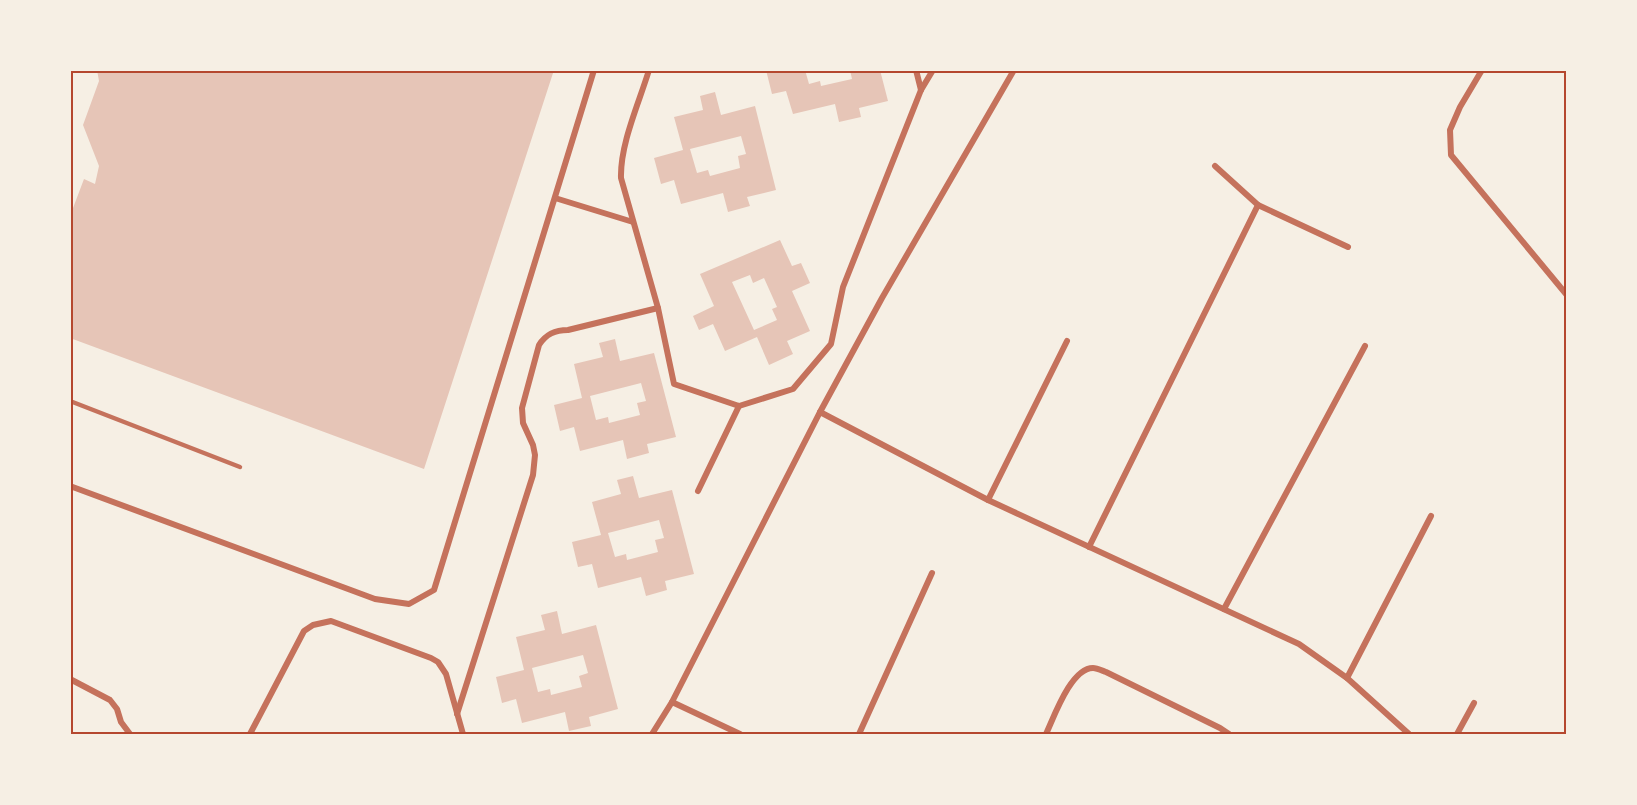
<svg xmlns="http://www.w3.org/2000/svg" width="1637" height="805" font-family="'Varela Round',sans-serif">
  <rect width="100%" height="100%" fill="#f6efe4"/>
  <g fill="#e6c5b7" fill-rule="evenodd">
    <path d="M 97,70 L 554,70 L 424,469 L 70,338 L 70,216 L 84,179 L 95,184 L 99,166 L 83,125 L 99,81 Z"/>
    <path d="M 766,70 L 805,70 L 809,84 L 820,81 L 821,86 L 852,79 L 850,70 L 880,70 L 888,101 L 859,108 L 861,117 L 839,122 L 835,104 L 793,114 L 786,91 L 772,94 Z"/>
    <path d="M 715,92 L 721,115 L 755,106 L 776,190 L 747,197 L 750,206 L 728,212 L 723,193 L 681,204 L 674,180 L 661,184 L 654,158 L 683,150 L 674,117 L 703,110 L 700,96 ZM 741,136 L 746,154 L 738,156 L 740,168 L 710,176 L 708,170 L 697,173 L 690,149 Z"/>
    <path d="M 780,240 L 792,266 L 801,263 L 810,283 L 792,291 L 810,331 L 787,341 L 793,354 L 769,365 L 757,337 L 725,351 L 713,324 L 699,330 L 693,316 L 714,306 L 700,274 ZM 750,275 L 753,283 L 764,278 L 777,307 L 772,309 L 777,320 L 754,330 L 732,282 Z"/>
    <path d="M 615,339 L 620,361 L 654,353 L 676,437 L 647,444 L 649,453 L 627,459 L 623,440 L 580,451 L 574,427 L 560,431 L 554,405 L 582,398 L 574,364 L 603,357 L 599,343 ZM 641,383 L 646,401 L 637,403 L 640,415 L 609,423 L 608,417 L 596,420 L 590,396 Z"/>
    <path d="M 633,476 L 639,498 L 672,490 L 694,574 L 665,581 L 667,590 L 646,596 L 641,577 L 598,588 L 592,564 L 578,567 L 572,542 L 601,535 L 592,502 L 621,494 L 617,480 ZM 659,520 L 664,538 L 655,540 L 658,552 L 627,560 L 626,554 L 615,557 L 608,533 Z"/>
    <path d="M 557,611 L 562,634 L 596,625 L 618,709 L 589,717 L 591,726 L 569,731 L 565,712 L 522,723 L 516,699 L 502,703 L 496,677 L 524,670 L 516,637 L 545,630 L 541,615 ZM 583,655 L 588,673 L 579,676 L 582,687 L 551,695 L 550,689 L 538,692 L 532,668 Z"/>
  </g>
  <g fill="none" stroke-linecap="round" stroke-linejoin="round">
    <path stroke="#c5725c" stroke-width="4.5" d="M 70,401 L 240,467"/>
    <g stroke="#c5725c" stroke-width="6">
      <path d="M 649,70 C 639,103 620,144 621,178 L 658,308 L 674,384 L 739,406 L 793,389 L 831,344 L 843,287 L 921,90 L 933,70"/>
      <path d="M 916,70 L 921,90"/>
      <path d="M 1482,70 L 1460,107 L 1450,130 L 1451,155 L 1566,294"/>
      <path d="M 1215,166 L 1258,205 L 1348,247"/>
      <path d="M 555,198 L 633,222"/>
      <path d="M 820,412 L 988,500 L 1299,644 L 1347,678 L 1409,734"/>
      <path d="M 70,486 L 375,599 L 409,604 L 434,590 L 594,70"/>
      <path d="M 698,491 L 739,406"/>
      <path d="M 988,500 L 1067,341"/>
      <path d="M 1089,547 L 1258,205"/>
      <path d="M 1224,609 L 1365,346"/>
      <path d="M 1347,678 L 1431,516"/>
      <path d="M 70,679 L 110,700 L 117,709 L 121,722 L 130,734"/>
      <path d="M 672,702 L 740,734"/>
      <path d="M 457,714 L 533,475 L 535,455 L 533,445 L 523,423 L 522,408 L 539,345 C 546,334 555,330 568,330 L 658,308"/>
      <path d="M 250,734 L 304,631 L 313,625 L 331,621 L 431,658 L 438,662 L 446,674 L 463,734"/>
      <path d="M 652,734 L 672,702 L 820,412 L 882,298 L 1014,70"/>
      <path d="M 859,734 L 932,573"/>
      <path d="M 1046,734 C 1054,717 1071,668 1093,668 C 1097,668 1103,671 1106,672 L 1220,728 L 1229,734"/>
      <path d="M 1457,734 L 1474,703"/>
    </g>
  </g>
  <rect width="1637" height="805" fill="none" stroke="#f6efe4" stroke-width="144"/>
  <rect x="72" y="72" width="1493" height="661" fill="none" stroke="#b5482f" stroke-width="2"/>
</svg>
